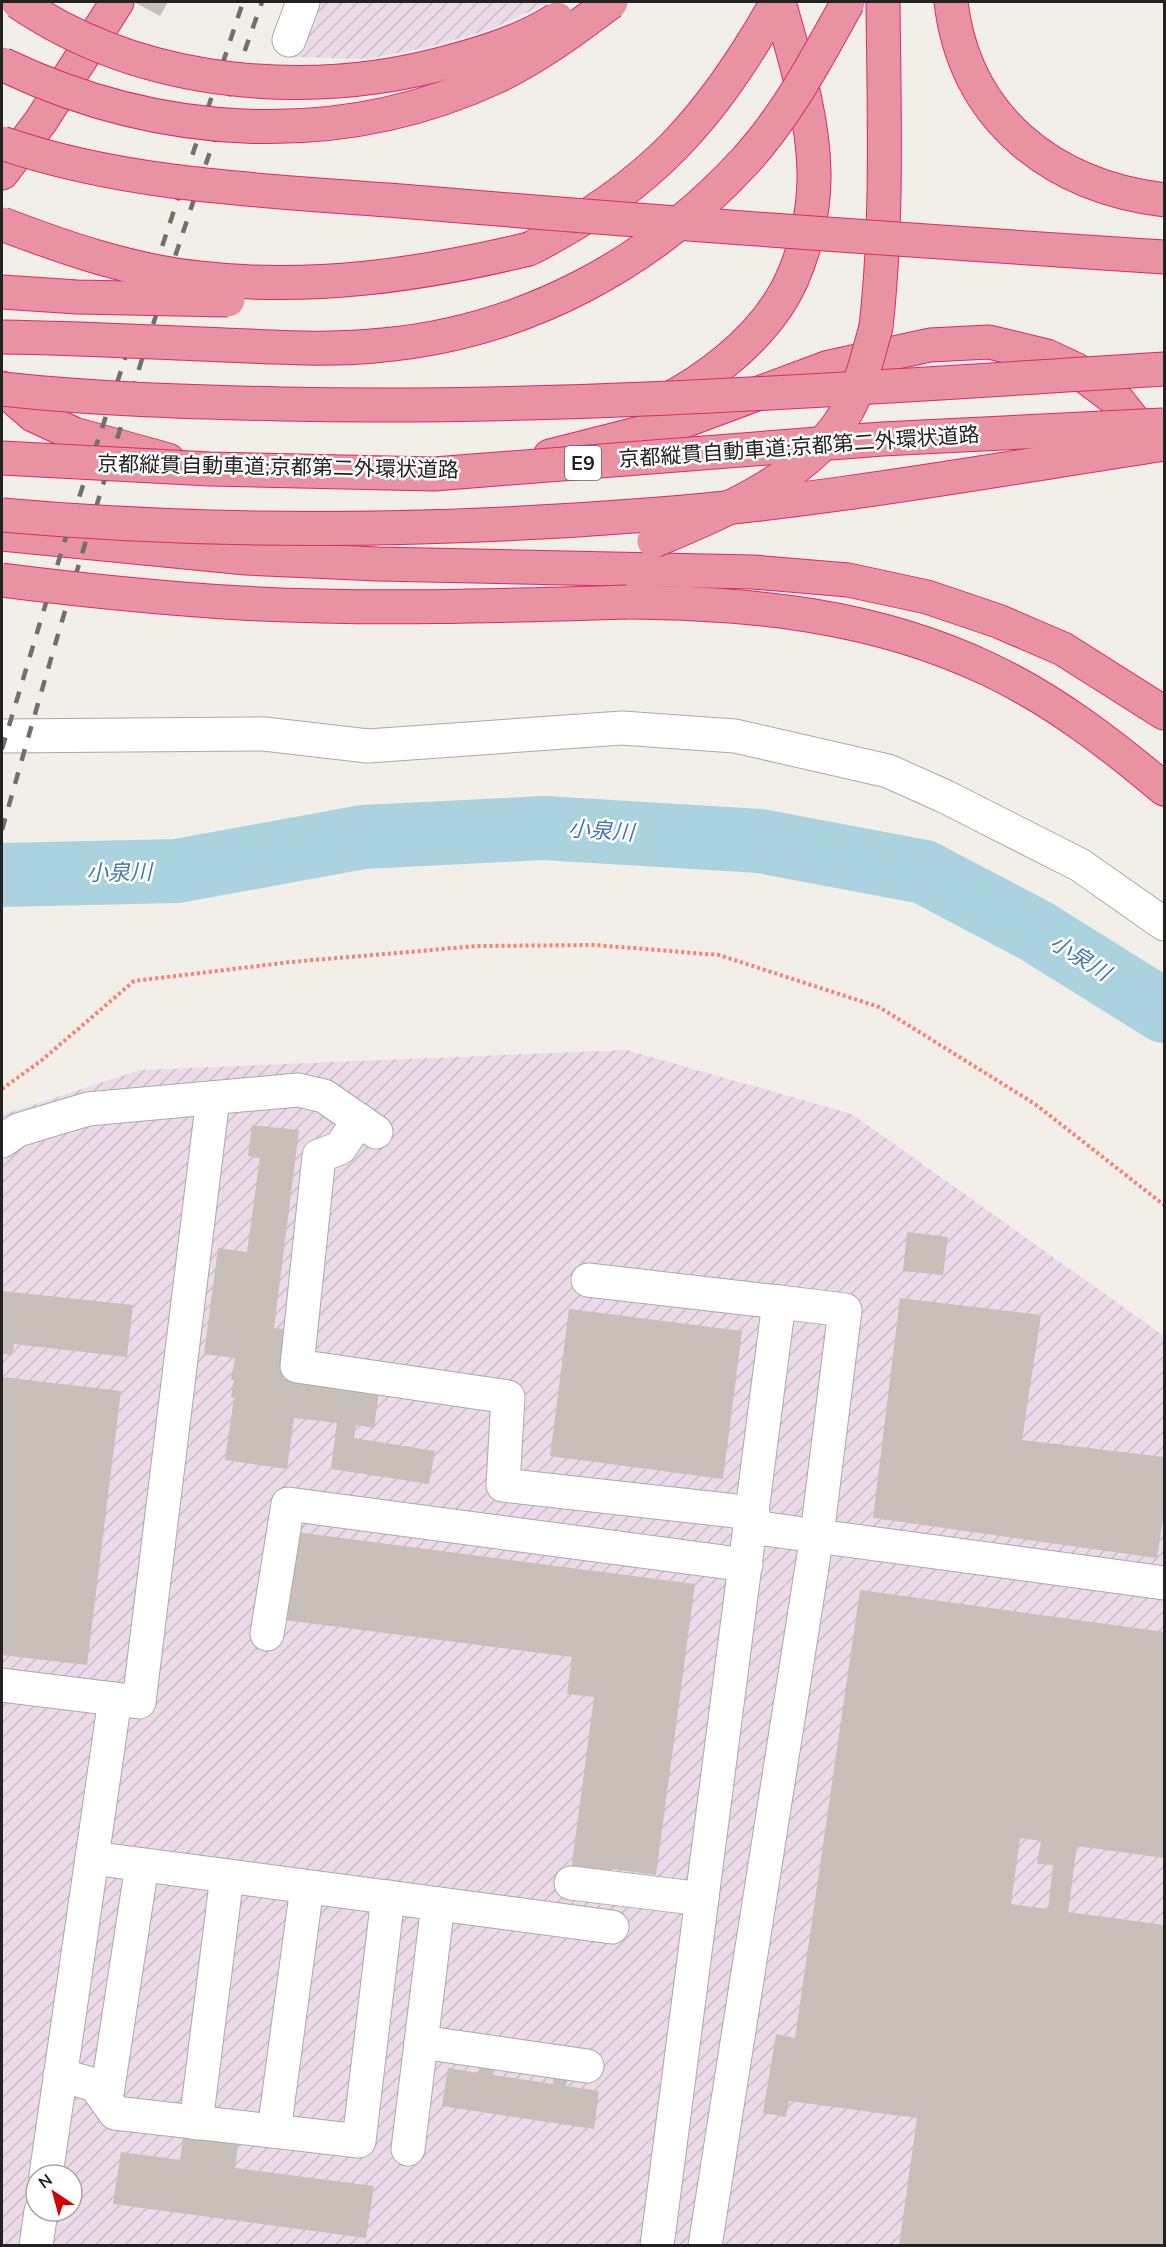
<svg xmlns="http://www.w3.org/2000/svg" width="1166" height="2247" font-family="'Nunito Sans','Noto Sans JP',sans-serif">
  <defs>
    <pattern id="industrial-furrows" width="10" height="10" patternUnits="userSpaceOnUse" patternTransform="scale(1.5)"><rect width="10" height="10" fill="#ebdbe8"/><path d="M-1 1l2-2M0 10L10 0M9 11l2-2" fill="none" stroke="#c9bcc7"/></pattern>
  </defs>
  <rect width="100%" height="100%" fill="#f2efe9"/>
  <g fill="url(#industrial-furrows)" fill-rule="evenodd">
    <path d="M 316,2 L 551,2 L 489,30 L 429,47 L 368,59 L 295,57 Z"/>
    <path d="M 626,1050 L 852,1114 L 1164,1336 L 1164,2245 L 2,2245 L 2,1115 L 140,1070 ZM 36,2175 L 72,2175 L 72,2211 L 36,2211 Z"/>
  </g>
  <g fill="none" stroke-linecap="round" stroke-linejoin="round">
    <path stroke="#aad3df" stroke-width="64" d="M 2,875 L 177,871 L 363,837 L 544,828 L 760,841 L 924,872 L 1036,931 L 1164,1011"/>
  </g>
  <g fill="#c7bfb8" fill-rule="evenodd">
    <path d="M 134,2 L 168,2 L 160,16 Z"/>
    <path d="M 252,1125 L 299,1130 L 274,1328 L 290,1330 L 283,1379 L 379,1391 L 374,1428 L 356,1425 L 354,1438 L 435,1451 L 429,1484 L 331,1469 L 337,1423 L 294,1418 L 287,1469 L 225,1460 L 234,1398 L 231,1397 L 234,1380 L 231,1380 L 235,1358 L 204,1354 L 218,1248 L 247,1252 L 260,1158 L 248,1156 Z"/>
    <path d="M 907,1232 L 948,1237 L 943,1275 L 903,1271 Z"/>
    <path d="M 2,1291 L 133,1305 L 127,1357 L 14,1344 L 12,1355 L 2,1354 Z"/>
    <path d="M 900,1298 L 1041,1315 L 1022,1440 L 1164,1457 L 1164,1512 L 1157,1558 L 873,1518 Z"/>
    <path d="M 569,1309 L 742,1331 L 723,1479 L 550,1456 Z"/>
    <path d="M 2,1377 L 121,1391 L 87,1665 L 2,1655 Z"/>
    <path d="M 296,1532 L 695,1584 L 656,1875 L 612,1869 L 611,1877 L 571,1871 L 594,1697 L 567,1694 L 572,1657 L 284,1620 Z"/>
    <path d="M 860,1590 L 1164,1632 L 1164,1858 L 1077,1846 L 1068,1912 L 1164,1925 L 1164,2246 L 899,2246 L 917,2118 L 789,2101 L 786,2117 L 763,2113 L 776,2034 L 795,2038 ZM 1020,1838 L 1041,1841 L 1037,1864 L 1053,1865 L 1048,1909 L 1011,1904 Z"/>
    <path d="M 480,2067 L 493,2069 L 493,2075 L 553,2084 L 553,2078 L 567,2080 L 566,2086 L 599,2091 L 594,2129 L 442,2106 L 448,2068 L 478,2073 Z"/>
    <path d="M 183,2137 L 238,2143 L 235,2168 L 374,2186 L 366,2238 L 113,2204 L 121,2152 L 180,2160 Z"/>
  </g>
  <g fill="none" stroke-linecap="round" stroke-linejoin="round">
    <g stroke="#a9a9a9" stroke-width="35">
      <g id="minor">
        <path d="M 289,40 L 303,2"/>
        <path d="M 2,736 L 264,734 L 368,746 L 622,728 L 735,736 L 888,771 L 946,797 L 1080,865 L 1164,924"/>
        <path d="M 359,1120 L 340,1148 L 319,1156 L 297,1366 L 508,1397 L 503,1485 L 753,1513"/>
        <path d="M 2,1141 L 18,1130 L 88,1109 L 298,1090 L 324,1096 L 376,1132"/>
        <path d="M 588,1280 L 779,1302"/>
        <path d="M 751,1527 L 1164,1583"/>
        <path d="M 267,1634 L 288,1504 L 746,1565"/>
        <path d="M 2,1685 L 139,1702 L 213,1098"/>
        <path d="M 92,1858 L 612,1927"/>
        <path d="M 571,1883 L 702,1899"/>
        <path d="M 421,2042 L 587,2066"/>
        <path d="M 60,2075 L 95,2085 L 115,2113 L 359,2141 L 388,1897"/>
        <path d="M 106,2100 L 142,1865"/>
        <path d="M 196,2123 L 227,1876"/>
        <path d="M 274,2131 L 307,1887"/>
        <path d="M 408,2149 L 438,1904"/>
        <path d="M 46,2175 L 115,1699"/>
        <path d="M 36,2246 L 41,2211"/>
        <path d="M 657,2246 L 779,1302 L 845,1310 L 817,1535 L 705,2246"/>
      </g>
    </g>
    <g stroke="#dc2a67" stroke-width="35">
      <g id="highway">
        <path d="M 951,2 C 965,119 1052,186 1164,200"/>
        <path d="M 2,173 L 41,121 L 117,2"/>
        <path d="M 529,249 C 651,187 711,119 777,2"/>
        <path d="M 876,327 C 888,219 884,110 883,2"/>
        <path d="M 2,388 L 33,415 L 74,434 L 168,460"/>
        <path d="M 661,403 C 705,381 752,345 779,303 C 802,268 815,214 814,172 C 813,114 794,56 779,2"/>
        <path d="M 550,456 L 676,424 L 829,367 L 930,345 L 989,342 L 1047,356 L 1075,369 L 1119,402 L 1153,445"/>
        <path d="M 2,534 L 246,558 L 378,564 L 753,572 L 848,580 L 927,597 L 998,621 L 1063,649 L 1164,713"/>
        <path d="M 627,602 C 752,603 874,615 988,669 C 1052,699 1111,744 1164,789"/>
      </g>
    </g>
    <path stroke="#fa8072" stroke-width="4" stroke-dasharray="3 3" stroke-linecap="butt" d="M 2,1089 L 42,1060 L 134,981 L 291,962 L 478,946 L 595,945 L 719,955 L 879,1007 L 1035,1104 L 1164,1205"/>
    <use href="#minor" stroke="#fff" stroke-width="33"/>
    <use href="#highway" stroke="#e892a2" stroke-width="33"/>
    <g stroke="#707070" stroke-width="4.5" stroke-dasharray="12 12" stroke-linecap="butt">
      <path d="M 2,749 L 64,543 L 243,2"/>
      <path d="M 2,830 C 80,552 165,274 262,2"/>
    </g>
    <g stroke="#dc2a67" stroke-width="35" stroke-linecap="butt">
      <g id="highway-bridge">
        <path d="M 18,2 C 144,88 313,101 456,60 C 490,51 527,39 557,19"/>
        <path d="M 2,64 C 158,139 338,151 498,76 C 539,56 575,29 611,2"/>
        <path d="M 2,143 C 134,189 287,191 425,203 C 672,224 918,241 1164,257"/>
        <path d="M 2,224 C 65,248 131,271 199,278 C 310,291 421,275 529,249"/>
        <path d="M 2,292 L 77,297 L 228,300"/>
        <path d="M 2,337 C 76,338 150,342 225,345 C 277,347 331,351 383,345 C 524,332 651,264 746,160 C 788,114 818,56 848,2"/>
        <path d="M 2,389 C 94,399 188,402 282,404 C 577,410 870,387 1164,369"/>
        <path d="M 2,458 L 210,469 L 434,474 L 882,439 L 1163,425"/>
        <path d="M 2,515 C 216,534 432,532 647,515 C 820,502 993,470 1164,444"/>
        <path d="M 654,541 C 720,513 813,476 848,409 C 862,383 868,355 876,327"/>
        <path d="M 2,580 C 81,590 161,598 241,603 C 369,610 499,606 627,602"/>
      </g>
    </g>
    <use href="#highway-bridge" stroke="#e892a2" stroke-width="33"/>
  </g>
  <g text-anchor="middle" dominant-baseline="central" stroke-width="5" stroke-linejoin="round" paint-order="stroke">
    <rect fill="#fff" stroke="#646464" stroke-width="1.5" x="565" y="446" width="36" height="34" rx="4.5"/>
    <g font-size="20" font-weight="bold" fill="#222">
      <text x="583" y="463">E9</text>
    </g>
    <g font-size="21" fill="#222" stroke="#fff">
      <text transform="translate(799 447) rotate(-4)">京都縦貫自動車道;京都第二外環状道路</text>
      <text transform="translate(278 467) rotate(1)">京都縦貫自動車道;京都第二外環状道路</text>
    </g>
    <g font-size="22" font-style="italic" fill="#4a7aab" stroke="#fff">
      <text transform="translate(601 831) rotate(4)">小泉川</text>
      <text transform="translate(119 873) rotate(-1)">小泉川</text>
      <text transform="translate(1080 958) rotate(32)">小泉川</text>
    </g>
  </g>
  <rect width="1166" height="2247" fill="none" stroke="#222222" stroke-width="6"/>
  <g transform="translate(54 2193) rotate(324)"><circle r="28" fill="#ffffff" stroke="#a7a7a7" stroke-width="1.5"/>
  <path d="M0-4.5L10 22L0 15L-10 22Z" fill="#d40000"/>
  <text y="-9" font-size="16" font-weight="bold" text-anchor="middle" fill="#222222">N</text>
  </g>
</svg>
